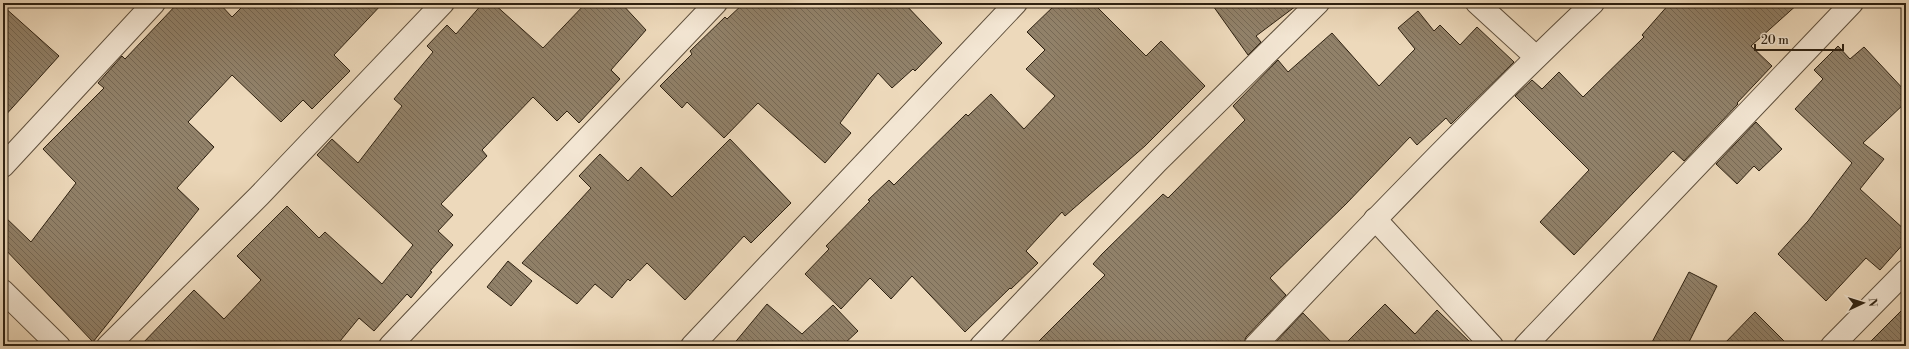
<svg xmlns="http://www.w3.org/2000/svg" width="1909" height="349" font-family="'Libre Bodoni',serif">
  <defs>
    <pattern id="building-back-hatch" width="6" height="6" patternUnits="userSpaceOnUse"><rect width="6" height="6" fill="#918169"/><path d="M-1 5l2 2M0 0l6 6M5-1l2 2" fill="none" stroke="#776955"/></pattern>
  </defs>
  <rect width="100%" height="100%" fill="#edd9bb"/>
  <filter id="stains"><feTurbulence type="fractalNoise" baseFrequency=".005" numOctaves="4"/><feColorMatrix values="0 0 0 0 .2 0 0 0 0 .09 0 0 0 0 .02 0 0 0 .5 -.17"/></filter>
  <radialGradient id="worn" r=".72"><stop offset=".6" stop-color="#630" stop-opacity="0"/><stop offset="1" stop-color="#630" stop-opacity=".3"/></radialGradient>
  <g fill="url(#building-back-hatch)" stroke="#2e2111">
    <path d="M 178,3 L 219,3 L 232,17 L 246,3 L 383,3 L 334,55 L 350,71 L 312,109 L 303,100 L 281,122 L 232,75 L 188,122 L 214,147 L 177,188 L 199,209 L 93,342 L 3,247 L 3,215 L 31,242 L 76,183 L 43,149 L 104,88 L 98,83 L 122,56 L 125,59 Z"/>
    <path d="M 483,3 L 493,3 L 543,48 L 586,3 L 621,3 L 646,30 L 611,70 L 620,79 L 579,123 L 567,111 L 557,121 L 533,97 L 482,150 L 487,156 L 441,204 L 453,215 L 438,231 L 453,245 L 430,271 L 432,272 L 411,298 L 407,294 L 374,331 L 359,318 L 336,346 L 140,346 L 194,290 L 224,319 L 261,280 L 237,256 L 287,206 L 319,238 L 325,232 L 382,284 L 413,245 L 317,155 L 332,139 L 358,163 L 402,106 L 394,99 L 433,52 L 427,46 L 447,25 L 456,34 Z"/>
    <path d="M 744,3 L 904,3 L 942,43 L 915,71 L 913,69 L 892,88 L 878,73 L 840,123 L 851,133 L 825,163 L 758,103 L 724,138 L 687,102 L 682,108 L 660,86 L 692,54 L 690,51 L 725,17 L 727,19 Z"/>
    <path d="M 1057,3 L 1093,3 L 1146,56 L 1161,41 L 1205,86 L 1145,146 L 1065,216 L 1062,212 L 1026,251 L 1038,263 L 1011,289 L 1010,288 L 965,332 L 912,276 L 891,299 L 870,278 L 841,309 L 805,274 L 829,249 L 826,246 L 870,201 L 868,200 L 889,180 L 894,185 L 966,114 L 968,116 L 991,94 L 1024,129 L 1055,96 L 1026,69 L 1045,50 L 1027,32 Z"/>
    <path d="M 1211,3 L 1300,3 L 1256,36 L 1261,42 L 1248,55 Z"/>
    <path d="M 1670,3 L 1799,3 L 1751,46 L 1772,66 L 1737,103 L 1738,104 L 1684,161 L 1673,151 L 1574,255 L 1540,222 L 1589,170 L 1515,96 L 1532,80 L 1542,89 L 1559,72 L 1583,97 L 1644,37 L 1642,35 Z"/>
    <path d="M 3,6 L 59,56 L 3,118 Z"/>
    <path d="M 1418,11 L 1434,31 L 1440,25 L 1460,45 L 1477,27 L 1514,62 L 1451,124 L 1446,118 L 1417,145 L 1410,137 L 1346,204 L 1270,278 L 1286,295 L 1246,337 L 1243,346 L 1034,346 L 1105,275 L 1093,264 L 1102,254 L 1163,194 L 1168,198 L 1245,120 L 1233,106 L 1278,60 L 1288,72 L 1332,33 L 1379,86 L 1415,49 L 1398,28 Z"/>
    <path d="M 1838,46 L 1850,59 L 1864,47 L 1906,92 L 1906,102 L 1863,143 L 1884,159 L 1860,189 L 1906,231 L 1906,241 L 1880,270 L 1866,258 L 1826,301 L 1778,254 L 1808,221 L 1852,163 L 1795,109 L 1823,79 L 1814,70 Z"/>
    <path d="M 1756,122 L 1782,149 L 1759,171 L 1754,166 L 1737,184 L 1716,164 Z"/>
    <path d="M 730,139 L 791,203 L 751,243 L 744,236 L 685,300 L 647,263 L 630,281 L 628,279 L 612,298 L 595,284 L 577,304 L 522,263 L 591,188 L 579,176 L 600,154 L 628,181 L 641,167 L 672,197 Z"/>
    <path d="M 508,261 L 532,281 L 511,306 L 487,287 Z"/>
    <path d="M 1689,272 L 1717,286 L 1687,346 L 1650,346 Z"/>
    <path d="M 767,304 L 802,334 L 833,305 L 858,331 L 842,346 L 732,346 Z"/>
    <path d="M 1385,304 L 1415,334 L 1437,310 L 1474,346 L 1343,346 Z"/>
    <path d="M 1906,306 L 1906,346 L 1866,346 Z"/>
    <path d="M 1755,312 L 1789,346 L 1722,346 Z"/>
    <path d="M 1303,313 L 1335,346 L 1272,346 Z"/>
  </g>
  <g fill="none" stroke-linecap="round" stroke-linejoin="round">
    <g stroke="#5e4f3c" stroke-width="24">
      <g id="minor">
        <path d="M 1477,3 L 1536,57"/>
        <path d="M 3,166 L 154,3"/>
        <path d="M 1375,219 L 1492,346"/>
        <path d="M 3,291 L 59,346"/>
        <path d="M 108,346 L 260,195 L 443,3"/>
        <path d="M 390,346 L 716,3"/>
        <path d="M 692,346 L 1016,3"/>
        <path d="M 981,346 L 1157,162 L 1318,3"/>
        <path d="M 1255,346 C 1365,229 1476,114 1593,3"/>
        <path d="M 1525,346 L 1852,3"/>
        <path d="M 1832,346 L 1906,271"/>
      </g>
    </g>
    <use href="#minor" stroke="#f3e6d3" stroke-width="22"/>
  </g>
  <rect width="1909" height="349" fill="none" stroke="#edd9bb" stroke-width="16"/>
  <rect x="4" y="4" width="1901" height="341" fill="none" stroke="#2e2111" stroke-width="2"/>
  <rect x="8" y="8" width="1893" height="333" fill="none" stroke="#2e2111"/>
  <g transform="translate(1863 303) rotate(86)" stroke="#f3e6d3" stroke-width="3" paint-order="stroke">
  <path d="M0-3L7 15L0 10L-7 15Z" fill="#2e2111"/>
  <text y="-6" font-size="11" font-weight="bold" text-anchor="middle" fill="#2e2111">N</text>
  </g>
  <path d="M1755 44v6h88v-6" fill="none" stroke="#2e2111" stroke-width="2"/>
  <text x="1761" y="44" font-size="12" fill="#2e2111" stroke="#f3e6d3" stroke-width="3" paint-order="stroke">20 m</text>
  <rect width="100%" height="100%" filter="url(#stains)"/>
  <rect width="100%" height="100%" fill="url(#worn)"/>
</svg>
